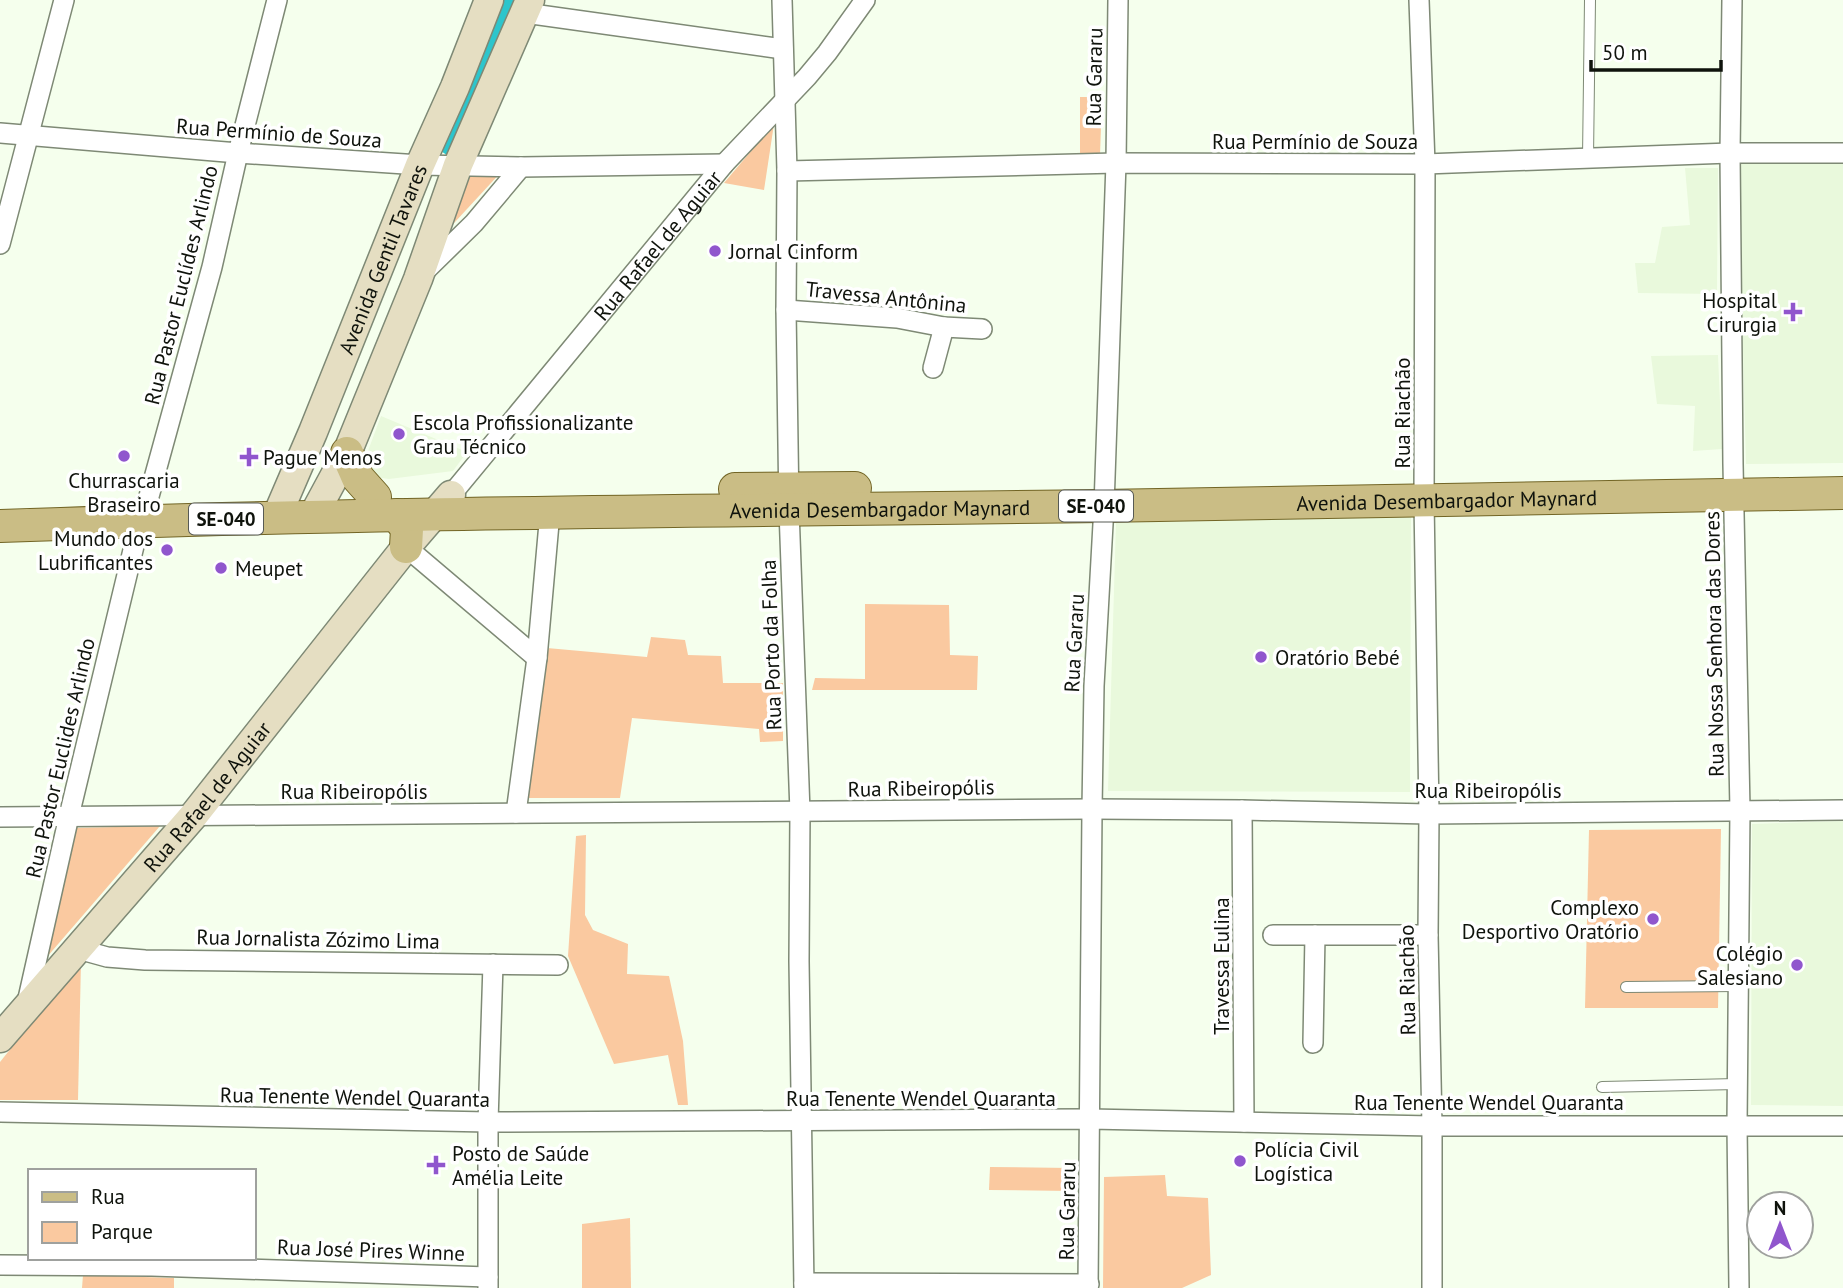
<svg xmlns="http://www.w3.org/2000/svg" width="1843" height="1288" font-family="'PT Sans',sans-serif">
  <rect width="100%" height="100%" fill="#f5ffed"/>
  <g fill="#e9f9dc">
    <path d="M 1843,158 L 1843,463 L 1746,464 L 1738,161 Z"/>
    <path d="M 1685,168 L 1718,168 L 1717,294 L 1638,293 L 1635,263 L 1655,263 L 1662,227 L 1690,225 Z"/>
    <path d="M 1718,355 L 1722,449 L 1693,451 L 1695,406 L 1657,404 L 1651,356 Z"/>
    <path d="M 381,416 L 467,452 L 453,471 L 389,479 L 375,477 L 365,459 Z"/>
    <path d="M 1411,515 L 1410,792 L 1108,791 L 1116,523 Z"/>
    <path d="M 1843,821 L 1843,1106 L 1751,1105 L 1752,824 Z"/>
  </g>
  <g fill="#fac9a0">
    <path d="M 1080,97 L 1102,97 L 1100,155 L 1080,156 Z"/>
    <path d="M 774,124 L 764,190 L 724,183 Z"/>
    <path d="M 462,169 L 503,170 L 431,248 Z"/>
    <path d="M 865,604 L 949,605 L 950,655 L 978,656 L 977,690 L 812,690 L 815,678 L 865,679 Z"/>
    <path d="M 651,637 L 685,640 L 688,655 L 721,656 L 723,683 L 783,683 L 783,741 L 760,742 L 759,729 L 632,718 L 620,798 L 527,798 L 547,648 L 647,657 Z"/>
    <path d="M 160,826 L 40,965 L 71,828 Z"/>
    <path d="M 1721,829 L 1718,1008 L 1585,1008 L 1589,830 Z"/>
    <path d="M 586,835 L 585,915 L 593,930 L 628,944 L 627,974 L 669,976 L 683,1041 L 688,1105 L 678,1105 L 668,1055 L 614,1064 L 568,956 L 576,836 Z"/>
    <path d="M 81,961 L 78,1100 L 0,1100 L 0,1062 Z"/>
    <path d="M 990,1167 L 1071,1168 L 1071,1191 L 989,1190 Z"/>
    <path d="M 1165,1175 L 1167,1196 L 1208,1198 L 1211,1275 L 1182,1288 L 1103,1288 L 1104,1177 Z"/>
    <path d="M 630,1218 L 631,1288 L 582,1288 L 582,1224 Z"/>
    <path d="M 83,1275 L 174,1278 L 174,1288 L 82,1288 Z"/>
  </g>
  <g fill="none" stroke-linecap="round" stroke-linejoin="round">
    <path stroke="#2dc5cc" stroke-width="18" d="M 449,146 L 508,0"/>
    <g stroke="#7e8975" stroke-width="12">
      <g id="lane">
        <path d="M 1588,158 L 1590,0"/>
        <path d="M 1626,987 L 1738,986"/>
        <path d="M 1602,1087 L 1737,1084"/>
      </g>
    </g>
    <g stroke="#7e8975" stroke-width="22">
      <g id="street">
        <path d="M 782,0 L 787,171 L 786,310 L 789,510 L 800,812 L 799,961 L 804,1288"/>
        <path d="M 1419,0 L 1425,164 L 1424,501 L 1429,814 L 1428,935 L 1432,1126 L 1432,1288"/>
        <path d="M 1732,0 L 1730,153 L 1733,464 L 1740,810 L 1737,1125 L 1739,1288"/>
        <path d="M 525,13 L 783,49"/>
        <path d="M 0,133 L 238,153 L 420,165 L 521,167 L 724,164"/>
        <path d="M 787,171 L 1116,163 L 1425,164 L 1730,153 L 1843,153"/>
        <path d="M 0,244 L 64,0"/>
        <path d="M 423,273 L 474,223 L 521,167"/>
        <path d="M 786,310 L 897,318 L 944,327 L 982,329"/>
        <path d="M 933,368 L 944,327"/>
        <path id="s1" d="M 451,495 L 724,164 L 807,77 L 827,53 L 865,0"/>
        <path d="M 148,500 L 212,267 L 238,153 L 277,0"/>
        <path d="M 406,547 L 537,658"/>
        <path d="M 1242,810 L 1244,1122"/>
        <path d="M 516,813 L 537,658 L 550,512"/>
        <path d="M 0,817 L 1092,809 L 1242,810 L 1429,814 L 1843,810"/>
        <path d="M 1273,935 L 1428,935"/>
        <path d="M 78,949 L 107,957 L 145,960 L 558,965"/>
        <path d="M 27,1003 L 69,816 L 140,521"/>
        <path d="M 1313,1043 L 1315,935"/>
        <path d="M 0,1112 L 488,1122 L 1090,1119 L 1432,1126 L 1843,1126"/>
        <path d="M 0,1265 L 152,1266 L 488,1277"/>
        <path d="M 804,1283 L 1089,1284"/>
        <path d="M 488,1287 L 488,1122 L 493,964"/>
        <path d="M 1088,1288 L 1092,809 L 1094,686 L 1104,506 L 1116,163 L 1118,0"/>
      </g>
    </g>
    <g stroke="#7e8975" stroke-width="31">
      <g id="secondary">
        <path d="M 313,516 L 347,453 L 418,279 L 458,165 L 530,0"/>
        <path id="s2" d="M 276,518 L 313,432 L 420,165 L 455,87 L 489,0"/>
        <path id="s3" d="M 0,1038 L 194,815 L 406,547 L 451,495"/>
      </g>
    </g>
    <g stroke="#726525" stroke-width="34">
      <g id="primary">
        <path d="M 347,453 L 358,478 L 375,497"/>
        <path d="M 735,489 L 855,488"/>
        <path d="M 397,515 L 407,529 L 406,547"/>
        <path id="s4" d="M 0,526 C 367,512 735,511 1102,506 C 1349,503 1596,496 1843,493"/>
      </g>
    </g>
    <use href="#lane" stroke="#fff" stroke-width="10"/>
    <use href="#street" stroke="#fff" stroke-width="19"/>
    <use href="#secondary" stroke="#e5dec2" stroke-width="28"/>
    <use href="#primary" stroke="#cabd85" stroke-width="32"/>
  </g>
  <g fill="#9056cd" stroke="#fff" stroke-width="2.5">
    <circle cx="715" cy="251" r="7"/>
    <path d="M1789.5 301.5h7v7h7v7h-7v7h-7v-7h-7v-7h7z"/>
    <circle cx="399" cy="434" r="7"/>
    <circle cx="124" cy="456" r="7"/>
    <path d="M245.5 446.5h7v7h7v7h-7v7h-7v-7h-7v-7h7z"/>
    <circle cx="167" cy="550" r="7"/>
    <circle cx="221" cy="568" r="7"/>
    <circle cx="1261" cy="657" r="7"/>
    <circle cx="1653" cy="919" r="7"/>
    <circle cx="1797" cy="965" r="7"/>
    <circle cx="1240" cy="1161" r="7"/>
    <path d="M432.5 1154.5h7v7h7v7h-7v7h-7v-7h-7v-7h7z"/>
  </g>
  <g text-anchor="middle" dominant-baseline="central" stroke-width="7" stroke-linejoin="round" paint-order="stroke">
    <g fill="#fff" stroke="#575a55" stroke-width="2">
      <rect x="1059" y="490.5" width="74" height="31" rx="5"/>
      <rect x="189" y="503.5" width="74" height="31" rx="5"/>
    </g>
    <g font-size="19" font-weight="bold" fill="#0f130c">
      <text x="1096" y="506">SE-040</text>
      <text x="226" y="519">SE-040</text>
    </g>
    <g font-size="21" fill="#0f130c" stroke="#fff">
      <text transform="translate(1094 77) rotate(-89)">Rua Gararu</text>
      <text transform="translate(279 133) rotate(4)">Rua Permínio de Souza</text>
      <text x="1315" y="141">Rua Permínio de Souza</text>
      <text stroke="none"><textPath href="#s1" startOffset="324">Rua Rafael de Aguiar</textPath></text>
      <text stroke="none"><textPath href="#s2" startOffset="280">Avenida Gentil Tavares</textPath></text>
      <text transform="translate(181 285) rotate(-76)">Rua Pastor Euclídes Arlindo</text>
      <text transform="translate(886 297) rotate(6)">Travessa Antônina</text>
      <text transform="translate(1402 413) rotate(-90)">Rua Riachão</text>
      <text stroke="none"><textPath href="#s4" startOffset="1447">Avenida Desembargador Maynard</textPath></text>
      <text stroke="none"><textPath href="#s4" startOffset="880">Avenida Desembargador Maynard</textPath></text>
      <text transform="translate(1074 643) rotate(-87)">Rua Gararu</text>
      <text transform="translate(1714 644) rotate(-91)">Rua Nossa Senhora das Dores</text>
      <text transform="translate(771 645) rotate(-92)">Rua Porto da Folha</text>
      <text transform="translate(60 758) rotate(-77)">Rua Pastor Euclides Arlindo</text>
      <text transform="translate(921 788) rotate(-1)">Rua Ribeiropólis</text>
      <text x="1488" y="790">Rua Ribeiropólis</text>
      <text x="354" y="791">Rua Ribeiropólis</text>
      <text stroke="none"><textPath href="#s3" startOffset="318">Rua Rafael de Aguiar</textPath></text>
      <text transform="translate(318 939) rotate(1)">Rua Jornalista Zózimo Lima</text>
      <text transform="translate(1221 966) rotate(-90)">Travessa Eulina</text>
      <text transform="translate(1407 980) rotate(-91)">Rua Riachão</text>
      <text transform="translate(355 1097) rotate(1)">Rua Tenente Wendel Quaranta</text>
      <text x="921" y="1098">Rua Tenente Wendel Quaranta</text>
      <text x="1489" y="1102">Rua Tenente Wendel Quaranta</text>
      <text transform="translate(1067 1211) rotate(-89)">Rua Gararu</text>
      <text transform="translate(371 1250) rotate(2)">Rua José Pires Winne</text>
    </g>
    <g font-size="21" fill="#0f130c" stroke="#fff" text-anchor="start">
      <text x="729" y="251">Jornal Cinform</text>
      <text x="1777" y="300" text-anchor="end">Hospital<tspan x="1777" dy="24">Cirurgia</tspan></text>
      <text x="413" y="422">Escola Profissionalizante<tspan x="413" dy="24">Grau Técnico</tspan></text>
      <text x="263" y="457">Pague Menos</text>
      <text x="124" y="480" text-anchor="middle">Churrascaria<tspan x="124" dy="24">Braseiro</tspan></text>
      <text x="153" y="538" text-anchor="end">Mundo dos<tspan x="153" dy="24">Lubrificantes</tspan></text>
      <text x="235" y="568">Meupet</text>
      <text x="1275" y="657">Oratório Bebé</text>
      <text x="1639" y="907" text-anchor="end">Complexo<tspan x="1639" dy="24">Desportivo Oratório</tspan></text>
      <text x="1783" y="953" text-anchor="end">Colégio<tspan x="1783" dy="24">Salesiano</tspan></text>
      <text x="1254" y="1149">Polícia Civil<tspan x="1254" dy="24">Logística</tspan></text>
      <text x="452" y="1153">Posto de Saúde<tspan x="452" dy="24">Amélia Leite</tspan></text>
    </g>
  </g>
  <rect x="28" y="1169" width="228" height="91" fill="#ffffff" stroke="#9fa19e" stroke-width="2"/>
  <rect x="42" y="1192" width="35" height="10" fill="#cabd85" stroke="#9fa19e" stroke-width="2"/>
  <text x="91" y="1204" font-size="21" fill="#0f130c">Rua</text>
  <rect x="42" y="1222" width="35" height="21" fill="#fac9a0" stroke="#9fa19e" stroke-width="2"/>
  <text x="91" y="1239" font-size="21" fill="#0f130c">Parque</text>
  <g transform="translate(1780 1225)"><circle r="33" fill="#ffffff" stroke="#9fa19e" stroke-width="2"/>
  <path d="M0-5L12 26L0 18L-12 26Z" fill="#9056cd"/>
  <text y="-10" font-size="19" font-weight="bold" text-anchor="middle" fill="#0f130c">N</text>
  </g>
  <path d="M1591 60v10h130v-10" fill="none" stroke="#0f130c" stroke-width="3.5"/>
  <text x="1602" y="60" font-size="21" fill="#0f130c" stroke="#ffffff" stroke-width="5" paint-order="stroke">50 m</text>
</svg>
